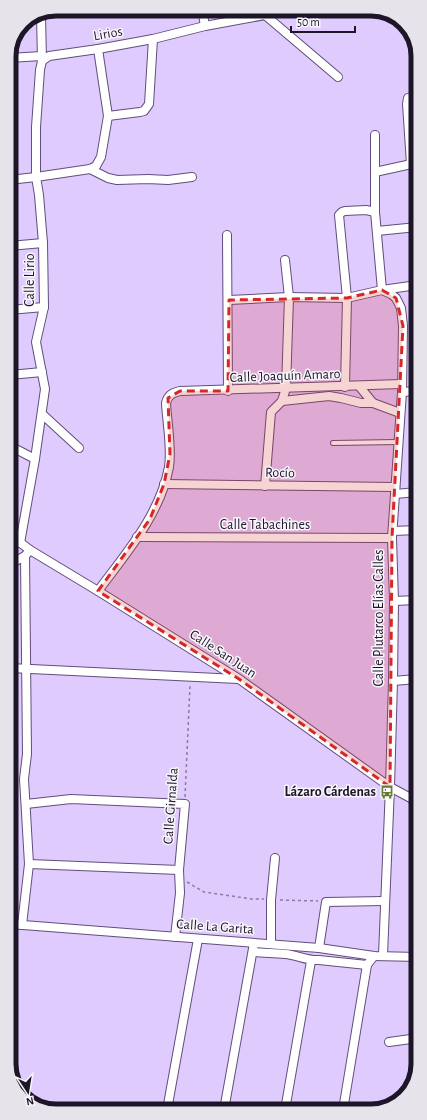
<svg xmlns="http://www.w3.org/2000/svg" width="427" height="1120" font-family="'Alegreya Sans',sans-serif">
  <rect width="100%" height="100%" fill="#e0cbfe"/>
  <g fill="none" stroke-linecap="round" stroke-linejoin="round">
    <g stroke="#624e7a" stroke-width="6">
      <path id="lane" d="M 333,443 L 398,442"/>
    </g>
    <g stroke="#624e7a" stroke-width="10">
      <g id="street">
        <path d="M 202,9 L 205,26"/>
        <path d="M 265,15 L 338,77"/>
        <path d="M 9,58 L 42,56"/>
        <path d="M 42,61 L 49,56 L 98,49 L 153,39 L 205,26 L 298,9"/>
        <path d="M 108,116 L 140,112 L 144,111 L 149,104 L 153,39"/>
        <path d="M 375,135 L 375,212 L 382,290 L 391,294 L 396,298 L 401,308 L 403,326 L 402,392 L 392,538 L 394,601 L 393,681 L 390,787 L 383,955"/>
        <path d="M 411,164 L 407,104 L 408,98 L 416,96"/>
        <path d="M 90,169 L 108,178 L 117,180 L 148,179 L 168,180 L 192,177"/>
        <path d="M 375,172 L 416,163"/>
        <path d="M 9,180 L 36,177 L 90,169 L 96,166 L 101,157 L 108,116 L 98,49"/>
        <path d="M 377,231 L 417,227"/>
        <path d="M 227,235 L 228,391"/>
        <path d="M 9,246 L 43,243"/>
        <path d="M 229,300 L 289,297 L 347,298 L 382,290 L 417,285"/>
        <path d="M 9,310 L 44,307"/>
        <path d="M 10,375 L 42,372"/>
        <path d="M 359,386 L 373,403 L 400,413"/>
        <path d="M 345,387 L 347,298 L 339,215 L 342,212 L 345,211 L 366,210 L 375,212"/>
        <path d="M 402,392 L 417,391"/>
        <path d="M 282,401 L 329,396 L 341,398 L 361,403 L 373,403"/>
        <path d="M 42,414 L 79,448"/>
        <path d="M 10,446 L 35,459"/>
        <path d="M 164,484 L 395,487"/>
        <path d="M 265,486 L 271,412 L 282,401 L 286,388 L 289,297 L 285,260"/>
        <path d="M 395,494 L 417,492"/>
        <path d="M 393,531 L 417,530"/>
        <path d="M 10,535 L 30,550 L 98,591 L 239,679 L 390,787 L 418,802"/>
        <path d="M 137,537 L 392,538"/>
        <path d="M 20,543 L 35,459 L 45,389 L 36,342 L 44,307 L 43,243 L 39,195 L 36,177 L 36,127 L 40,70 L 42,61 L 41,15"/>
        <path d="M 10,564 L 25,556"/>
        <path d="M 98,591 C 126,553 160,515 169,467 C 172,448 167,423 166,403 C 168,395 172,393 180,391 L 401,384"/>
        <path d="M 394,601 L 417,600"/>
        <path d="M 10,668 L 238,679"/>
        <path d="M 393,681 L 417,679"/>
        <path d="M 26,804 L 71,799 L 185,804 L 179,870 L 180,893 L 175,937"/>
        <path d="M 29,864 L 179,870"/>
        <path d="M 10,924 L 319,948 L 374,956 L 418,957"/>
        <path d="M 22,925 L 29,864 L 24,779 L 27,754 L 25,556 L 30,550"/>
        <path d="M 271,944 L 271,900 L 275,858"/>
        <path d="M 319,948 L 326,902 L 385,901"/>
        <path d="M 253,952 C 264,953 275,953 285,954 C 297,955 308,961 319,960 L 367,965"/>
        <path d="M 10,953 L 10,964"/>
        <path d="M 389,1042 L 418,1038"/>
        <path d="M 167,1110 L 198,939"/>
        <path d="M 224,1110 L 254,943"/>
        <path d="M 285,1110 L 311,961"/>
        <path d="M 343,1110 L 367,965 L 374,956"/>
      </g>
    </g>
    <g stroke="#8b7ca1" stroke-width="1.5" stroke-dasharray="3 3" stroke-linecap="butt">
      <path d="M 185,797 L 190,685"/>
      <path d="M 187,882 L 204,892 L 252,899 L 264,899"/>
      <path d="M 280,900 L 318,901"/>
    </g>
    <use href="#lane" stroke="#fff" stroke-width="4"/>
    <use href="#street" stroke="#fff" stroke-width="8"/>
  </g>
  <path fill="#d62828" fill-opacity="0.2" stroke="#d62828" stroke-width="3" stroke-dasharray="8 5" stroke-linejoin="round" d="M 382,290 L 396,298 L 403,326 L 392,538 L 390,787 L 239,679 L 98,591 L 150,519 L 164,484 L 170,454 L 168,398 L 180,391 L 228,391 L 229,300 L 347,298 Z"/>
  <defs>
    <g id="bus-bare" transform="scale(1.08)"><path d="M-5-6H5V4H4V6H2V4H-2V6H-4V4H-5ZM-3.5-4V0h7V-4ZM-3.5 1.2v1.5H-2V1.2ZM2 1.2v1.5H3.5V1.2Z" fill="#657c2e" stroke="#f8f6fb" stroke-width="2.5" paint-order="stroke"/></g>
  </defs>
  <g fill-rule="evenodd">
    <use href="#bus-bare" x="387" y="792"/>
  </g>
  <g text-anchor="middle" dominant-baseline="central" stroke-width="3" stroke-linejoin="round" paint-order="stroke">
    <g font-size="14" fill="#1d1528" stroke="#f8f6fb">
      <text transform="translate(108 34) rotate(-10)">Lirios</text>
      <text transform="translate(30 280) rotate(-90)">Calle Lirio</text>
      <text transform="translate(285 376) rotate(-2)">Calle Joaquín Amaro</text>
      <text transform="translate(280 473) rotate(1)">Rocío</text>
      <text x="265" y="525">Calle Tabachines</text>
      <text transform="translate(379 618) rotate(-90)">Calle Plutarco Elías Calles</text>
      <text transform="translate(223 654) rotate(33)">Calle San Juan</text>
      <text transform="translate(171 806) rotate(-86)">Calle Girnalda</text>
      <text transform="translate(215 927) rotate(4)">Calle La Garita</text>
    </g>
    <g font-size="14" font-weight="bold" fill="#1d1528" stroke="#f8f6fb" text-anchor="end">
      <text x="376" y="792">Lázaro Cárdenas</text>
    </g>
  </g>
  <path d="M0 0H427V1120H0ZM56 16H371A40 40 0 0 1 411 56V1064A40 40 0 0 1 371 1104H56A40 40 0 0 1 16 1064V56A40 40 0 0 1 56 16Z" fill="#e6e4ea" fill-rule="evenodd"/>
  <path fill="none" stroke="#1d1528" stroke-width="5" d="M56 16H371A40 40 0 0 1 411 56V1064A40 40 0 0 1 371 1104H56A40 40 0 0 1 16 1064V56A40 40 0 0 1 56 16Z"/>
  <g transform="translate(28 1092) rotate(168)" stroke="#f8f6fb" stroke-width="3" paint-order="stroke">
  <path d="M0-3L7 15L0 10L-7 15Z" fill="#1d1528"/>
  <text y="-6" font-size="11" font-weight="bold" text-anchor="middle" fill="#1d1528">N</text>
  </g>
  <path d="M291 26v6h64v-6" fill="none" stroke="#1d1528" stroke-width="2"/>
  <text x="297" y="26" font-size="12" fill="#1d1528" stroke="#f8f6fb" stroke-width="3" paint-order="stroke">50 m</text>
</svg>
